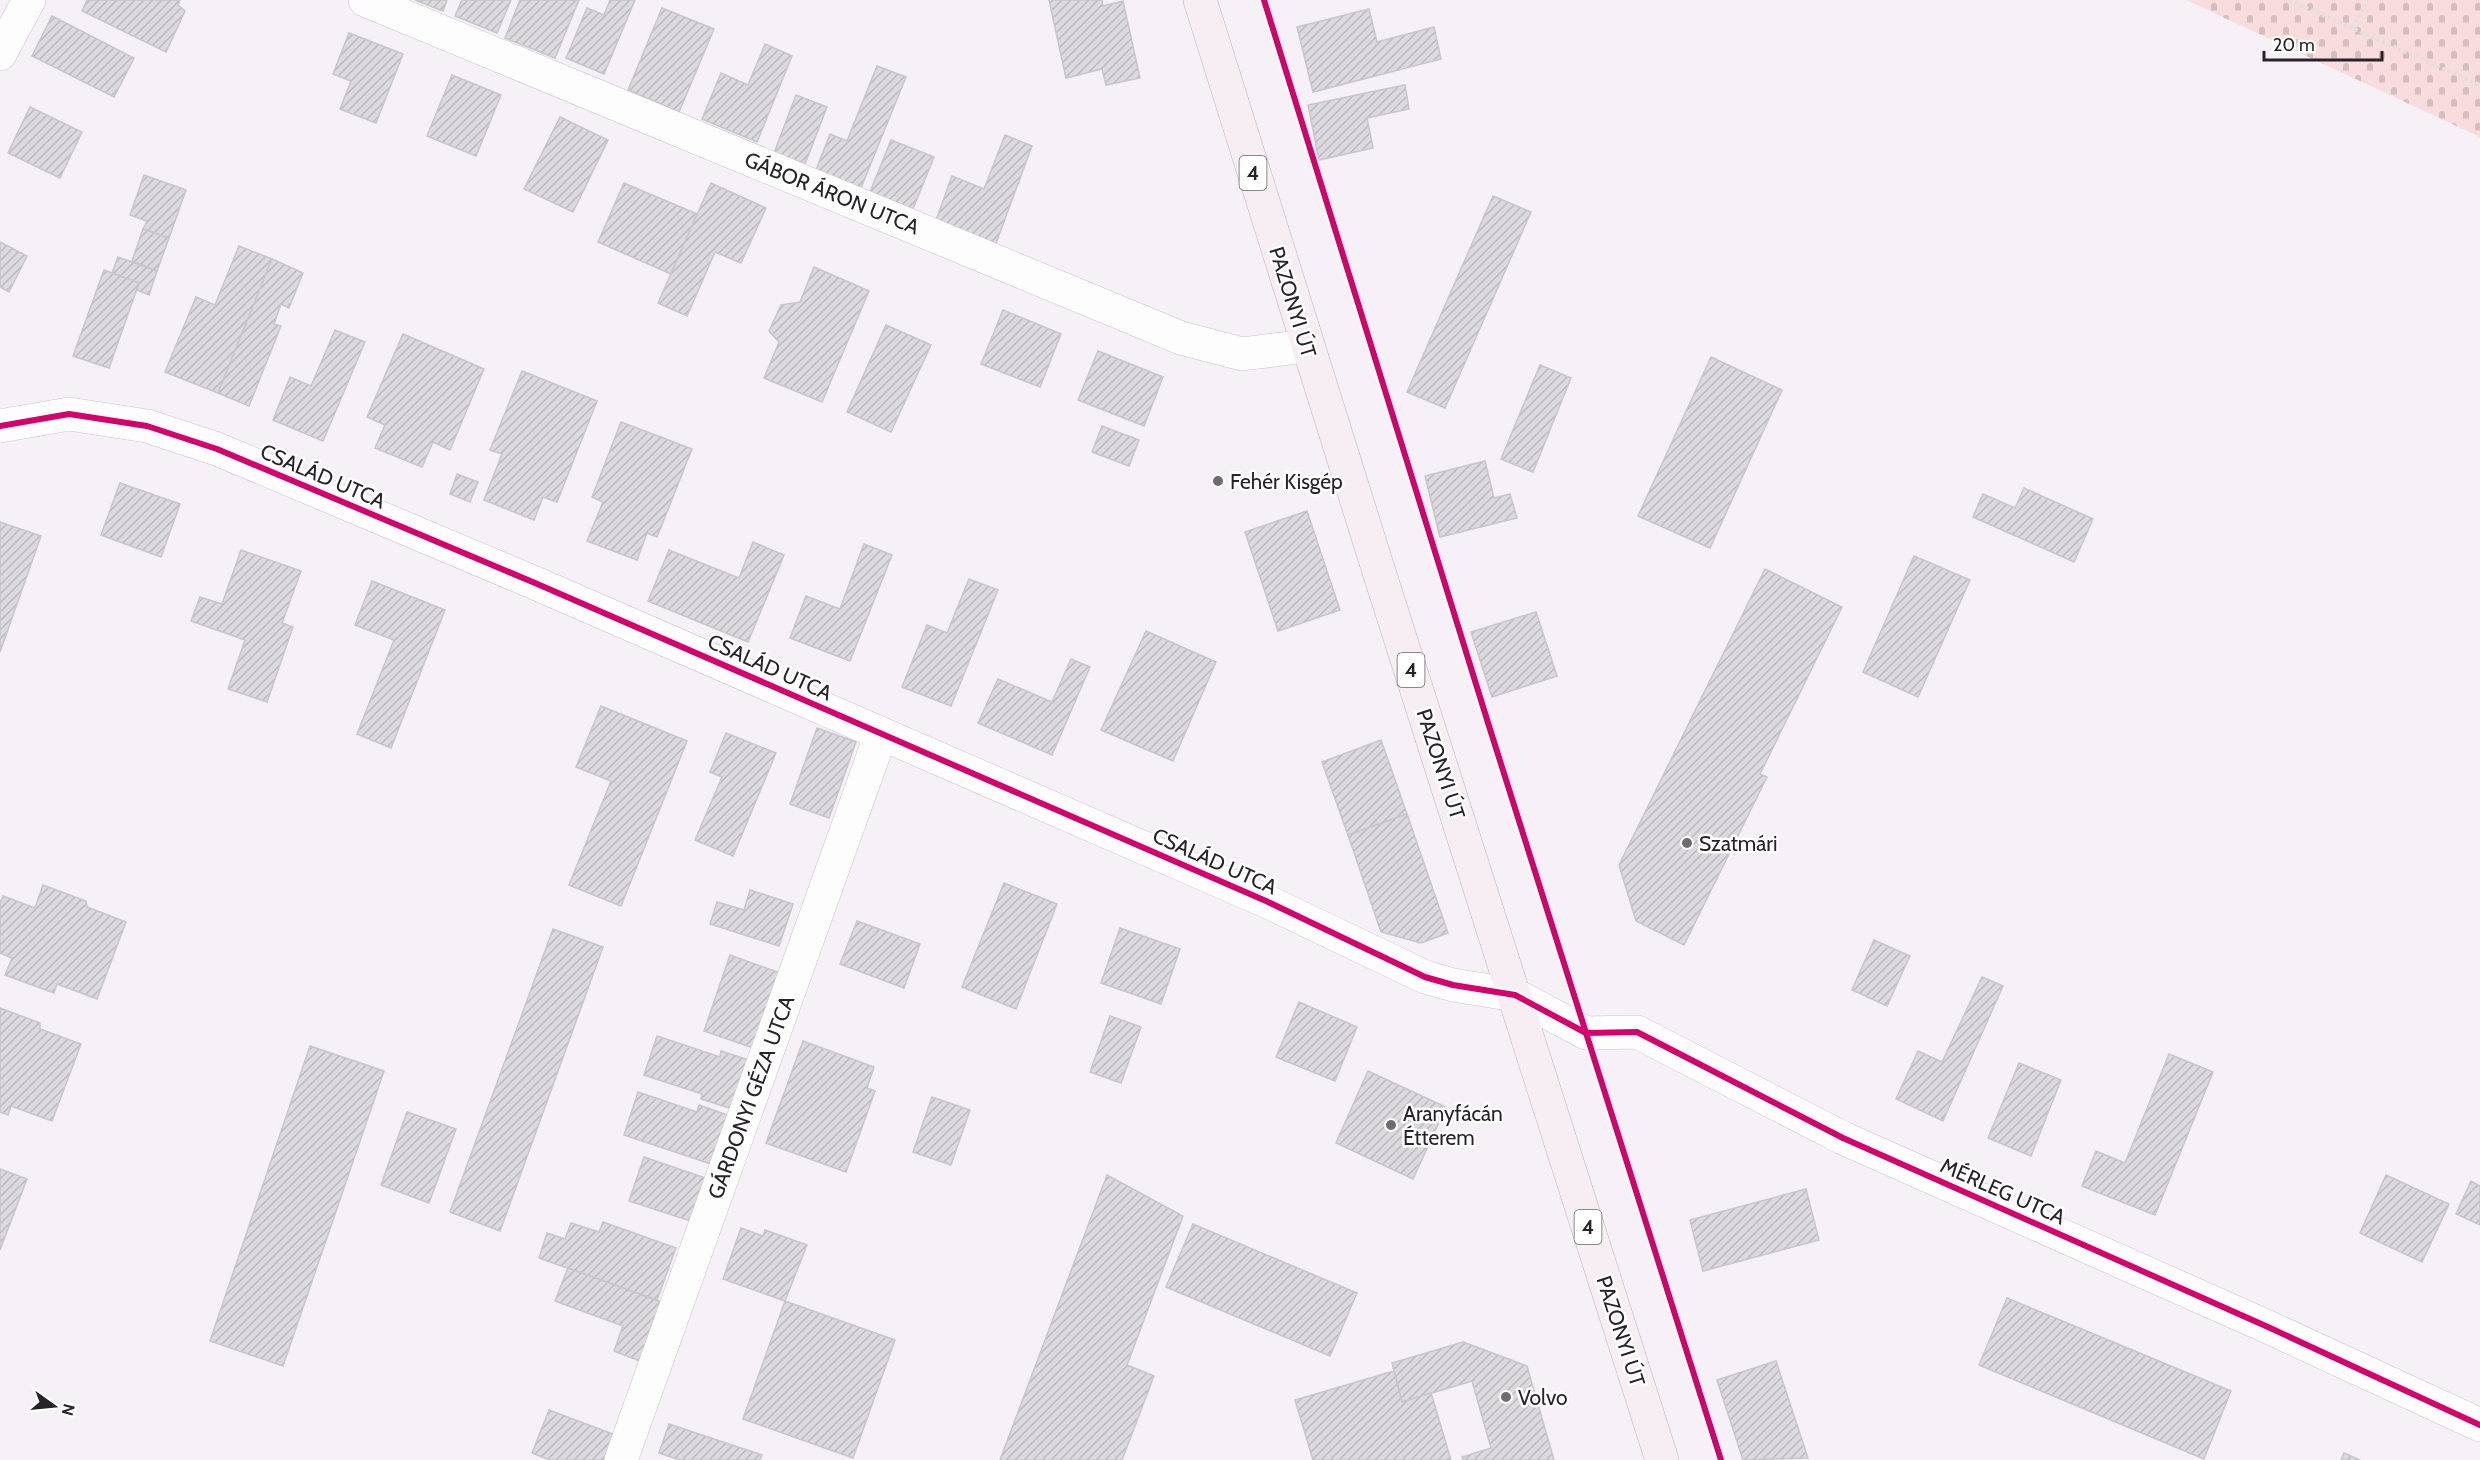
<svg xmlns="http://www.w3.org/2000/svg" width="2480" height="1460" font-family="Cabin,sans-serif">
  <defs>
    <pattern id="cemetery-stones" width="16" height="16" patternUnits="userSpaceOnUse" patternTransform="scale(1.5)"><rect width="16" height="16" fill="#f9ddde"/><path d="M2 7V4a2 2 0 0 1 4 0v3zM10 15v-3a2 2 0 0 1 4 0v3z" fill="#d5bebe"/></pattern>
    <pattern id="building-hatch" width="6" height="6" patternUnits="userSpaceOnUse" patternTransform="scale(1.5)"><rect width="6" height="6" fill="#dcdade"/><path d="M-1 1l2-2M0 6l6-6M5 7l2-2" fill="none" stroke="#bdbbbe"/></pattern>
  </defs>
  <rect width="100%" height="100%" fill="#f6f1f7"/>
  <path fill="url(#cemetery-stones)" d="M 2186,0 L 2480,0 L 2480,137 Z"/>
  <g fill="url(#building-hatch)" stroke="#c8c6cb" stroke-width="1.5">
    <path d="M 87,0 L 180,0 L 178,5 L 185,11 L 166,52 L 82,11 Z"/>
    <path d="M 415,0 L 447,0 L 443,11 Z"/>
    <path d="M 462,0 L 511,0 L 497,33 L 455,16 Z"/>
    <path d="M 520,0 L 579,0 L 555,58 L 505,38 Z"/>
    <path d="M 610,0 L 635,0 L 604,74 L 566,58 L 587,8 L 604,15 Z"/>
    <path d="M 1049,0 L 1102,0 L 1103,6 L 1123,1 L 1140,78 L 1106,85 L 1102,69 L 1066,78 Z"/>
    <path d="M 662,8 L 714,29 L 679,112 L 628,90 Z"/>
    <path d="M 1369,9 L 1377,42 L 1434,27 L 1441,59 L 1313,92 L 1297,27 Z"/>
    <path d="M 52,16 L 134,58 L 114,97 L 32,56 Z"/>
    <path d="M 349,33 L 403,54 L 376,123 L 340,109 L 351,81 L 333,74 Z"/>
    <path d="M 765,44 L 792,56 L 757,142 L 702,119 L 721,73 L 748,85 Z"/>
    <path d="M 877,66 L 906,77 L 861,188 L 816,170 L 830,134 L 847,141 Z"/>
    <path d="M 452,75 L 501,95 L 476,156 L 427,136 Z"/>
    <path d="M 1405,85 L 1409,109 L 1367,118 L 1373,148 L 1319,160 L 1308,105 Z"/>
    <path d="M 796,95 L 827,107 L 805,164 L 774,153 Z"/>
    <path d="M 30,107 L 82,132 L 60,178 L 8,153 Z"/>
    <path d="M 560,117 L 608,140 L 573,212 L 524,189 Z"/>
    <path d="M 1005,135 L 1032,146 L 995,246 L 935,223 L 952,176 L 984,189 Z"/>
    <path d="M 891,140 L 934,157 L 913,209 L 870,192 Z"/>
    <path d="M 144,175 L 186,190 L 169,238 L 143,229 L 147,221 L 130,215 Z"/>
    <path d="M 624,183 L 697,214 L 671,274 L 598,242 Z"/>
    <path d="M 711,183 L 766,208 L 741,263 L 715,252 L 687,316 L 658,303 Z"/>
    <path d="M 1493,196 L 1531,212 L 1445,408 L 1407,392 Z"/>
    <path d="M 143,229 L 169,238 L 157,271 L 132,261 Z"/>
    <path d="M 0,242 L 27,256 L 9,292 L 0,287 Z"/>
    <path d="M 239,246 L 272,259 L 218,393 L 165,372 L 196,297 L 215,305 Z"/>
    <path d="M 118,257 L 157,271 L 149,295 L 137,290 L 139,283 L 112,273 Z"/>
    <path d="M 272,259 L 303,273 L 289,308 L 281,304 L 274,324 L 281,326 L 249,406 L 218,393 Z"/>
    <path d="M 814,267 L 869,291 L 822,402 L 764,378 L 779,342 L 769,331 L 781,305 L 800,302 Z"/>
    <path d="M 104,270 L 139,283 L 109,368 L 73,356 Z"/>
    <path d="M 1003,310 L 1061,334 L 1040,387 L 981,364 Z"/>
    <path d="M 886,325 L 931,345 L 891,432 L 847,412 Z"/>
    <path d="M 335,330 L 365,342 L 323,441 L 273,420 L 290,377 L 311,386 Z"/>
    <path d="M 403,334 L 484,369 L 450,450 L 433,442 L 422,467 L 375,448 L 385,425 L 367,417 Z"/>
    <path d="M 1098,351 L 1163,377 L 1144,426 L 1078,400 Z"/>
    <path d="M 1711,357 L 1782,390 L 1710,548 L 1638,516 Z"/>
    <path d="M 1540,365 L 1571,378 L 1533,472 L 1501,459 Z"/>
    <path d="M 522,371 L 597,401 L 557,502 L 543,497 L 534,520 L 484,500 L 502,454 L 490,450 Z"/>
    <path d="M 621,422 L 692,449 L 657,537 L 647,533 L 637,560 L 587,541 L 603,502 L 592,497 Z"/>
    <path d="M 1102,426 L 1139,440 L 1129,466 L 1092,452 Z"/>
    <path d="M 1485,461 L 1494,498 L 1510,494 L 1517,518 L 1440,537 L 1425,476 Z"/>
    <path d="M 457,474 L 478,482 L 470,502 L 450,494 Z"/>
    <path d="M 120,483 L 180,504 L 161,557 L 101,535 Z"/>
    <path d="M 2024,488 L 2093,519 L 2074,562 L 1973,517 L 1983,494 L 2015,508 Z"/>
    <path d="M 1307,511 L 1340,610 L 1278,631 L 1245,532 Z"/>
    <path d="M 0,522 L 41,536 L 0,652 Z"/>
    <path d="M 753,542 L 784,555 L 748,642 L 648,601 L 669,550 L 739,578 Z"/>
    <path d="M 864,544 L 892,555 L 850,661 L 790,638 L 806,596 L 840,609 Z"/>
    <path d="M 241,550 L 301,571 L 282,623 L 293,627 L 267,702 L 228,689 L 245,640 L 191,621 L 200,597 L 222,604 Z"/>
    <path d="M 1914,556 L 1970,580 L 1918,697 L 1863,672 Z"/>
    <path d="M 1765,569 L 1842,607 L 1760,774 L 1767,777 L 1684,945 L 1636,921 L 1619,865 Z"/>
    <path d="M 969,579 L 998,590 L 951,706 L 902,687 L 927,625 L 947,633 Z"/>
    <path d="M 372,581 L 445,610 L 391,748 L 357,734 L 394,640 L 355,625 Z"/>
    <path d="M 1536,612 L 1557,676 L 1492,697 L 1471,632 Z"/>
    <path d="M 1146,631 L 1216,662 L 1173,761 L 1101,730 Z"/>
    <path d="M 1071,659 L 1090,667 L 1052,755 L 978,723 L 998,679 L 1052,702 Z"/>
    <path d="M 601,706 L 687,741 L 621,906 L 569,885 L 611,781 L 576,767 Z"/>
    <path d="M 817,728 L 856,742 L 829,818 L 790,804 Z"/>
    <path d="M 726,733 L 776,753 L 733,856 L 695,840 L 722,777 L 710,772 Z"/>
    <path d="M 1381,740 L 1407,814 L 1348,835 L 1322,762 Z"/>
    <path d="M 1407,814 L 1448,933 L 1421,943 L 1381,932 L 1348,835 Z"/>
    <path d="M 1004,883 L 1057,904 L 1016,1009 L 962,987 Z"/>
    <path d="M 43,885 L 86,901 L 87,907 L 126,922 L 97,999 L 57,984 L 54,993 L 5,975 L 12,958 L 0,953 L 0,903 L 3,896 L 35,908 Z"/>
    <path d="M 750,890 L 793,904 L 779,946 L 710,924 L 717,902 L 744,910 Z"/>
    <path d="M 857,921 L 920,944 L 904,988 L 840,964 Z"/>
    <path d="M 1120,928 L 1180,949 L 1161,1004 L 1101,983 Z"/>
    <path d="M 553,929 L 603,947 L 500,1231 L 450,1212 Z"/>
    <path d="M 1874,940 L 1910,956 L 1887,1006 L 1852,990 Z"/>
    <path d="M 730,955 L 783,974 L 756,1049 L 704,1031 Z"/>
    <path d="M 1982,977 L 2003,986 L 1943,1121 L 1896,1099 L 1918,1051 L 1942,1062 Z"/>
    <path d="M 1299,1002 L 1357,1027 L 1335,1081 L 1276,1057 Z"/>
    <path d="M 0,1008 L 40,1023 L 40,1029 L 81,1044 L 52,1121 L 11,1106 L 8,1115 L 0,1112 Z"/>
    <path d="M 1110,1016 L 1141,1027 L 1121,1083 L 1090,1072 Z"/>
    <path d="M 657,1036 L 720,1057 L 721,1051 L 752,1061 L 736,1110 L 701,1099 L 702,1094 L 644,1075 Z"/>
    <path d="M 803,1041 L 874,1067 L 867,1088 L 875,1091 L 846,1172 L 766,1143 Z"/>
    <path d="M 310,1046 L 384,1071 L 283,1366 L 210,1341 Z"/>
    <path d="M 2169,1054 L 2213,1072 L 2155,1215 L 2082,1186 L 2096,1151 L 2125,1163 Z"/>
    <path d="M 2019,1063 L 2061,1080 L 2031,1156 L 1988,1138 Z"/>
    <path d="M 1368,1071 L 1446,1107 L 1413,1179 L 1336,1143 Z"/>
    <path d="M 638,1092 L 697,1112 L 699,1105 L 733,1117 L 717,1166 L 624,1135 Z"/>
    <path d="M 932,1097 L 970,1110 L 951,1165 L 913,1152 Z"/>
    <path d="M 407,1112 L 456,1129 L 429,1203 L 381,1185 Z"/>
    <path d="M 644,1157 L 711,1180 L 697,1223 L 629,1201 Z"/>
    <path d="M 0,1169 L 27,1179 L 0,1250 Z"/>
    <path d="M 1107,1175 L 1183,1216 L 1127,1365 L 1154,1376 L 1122,1460 L 1000,1460 Z"/>
    <path d="M 2386,1175 L 2449,1204 L 2422,1262 L 2360,1233 Z"/>
    <path d="M 2471,1181 L 2480,1186 L 2480,1225 L 2456,1214 Z"/>
    <path d="M 1806,1189 L 1819,1240 L 1703,1271 L 1690,1220 Z"/>
    <path d="M 603,1222 L 676,1248 L 657,1300 L 539,1258 L 547,1233 L 565,1239 L 571,1223 L 599,1232 Z"/>
    <path d="M 1193,1224 L 1357,1293 L 1330,1356 L 1166,1287 Z"/>
    <path d="M 741,1228 L 763,1236 L 765,1230 L 807,1245 L 785,1301 L 723,1279 Z"/>
    <path d="M 568,1268 L 667,1304 L 645,1363 L 614,1351 L 623,1326 L 555,1301 Z"/>
    <path d="M 2007,1298 L 2231,1391 L 2204,1459 L 1979,1365 Z"/>
    <path d="M 785,1301 L 895,1340 L 853,1458 L 743,1419 Z"/>
    <path d="M 1463,1342 L 1527,1366 L 1554,1460 L 1463,1460 L 1462,1457 L 1491,1448 L 1472,1381 L 1402,1402 L 1392,1363 Z"/>
    <path d="M 1776,1361 L 1808,1458 L 1743,1460 L 1717,1380 Z"/>
    <path d="M 1394,1371 L 1402,1402 L 1431,1393 L 1451,1460 L 1313,1460 L 1295,1400 Z"/>
    <path d="M 549,1410 L 618,1436 L 609,1460 L 550,1460 L 532,1453 Z"/>
    <path d="M 669,1424 L 762,1455 L 760,1460 L 680,1460 L 659,1453 Z"/>
    <path d="M 2344,1453 L 2360,1460 L 2341,1460 Z"/>
  </g>
  <g fill="none" stroke-linecap="round" stroke-linejoin="round">
    <g stroke="#cac6ca" stroke-width="34">
      <g id="minor">
        <path d="M 365,0 L 1181,338 L 1242,354 L 1306,346"/>
        <path d="M 0,54 L 29,0"/>
        <path d="M 0,426 L 69,414 L 147,426 L 217,449 L 535,583 L 1266,901 L 1425,977 L 1453,985 L 1515,995 L 1586,1033 L 1637,1032 L 1843,1138 L 2268,1327 L 2480,1425"/>
        <path d="M 621,1460 L 881,734"/>
      </g>
    </g>
    <g stroke="#c4b4be" stroke-width="34">
      <path id="primary" d="M 1200,0 C 1350,488 1508,973 1662,1460"/>
    </g>
    <g stroke="#e1dfe1" stroke-width="4" stroke-dasharray="3 3" stroke-linecap="butt">
      <path d="M 2289,0 L 2480,85"/>
      <path d="M 2353,28 L 2367,0"/>
    </g>
    <use href="#minor" stroke="#fefdfe" stroke-width="33"/>
    <use href="#primary" stroke="#f6eef2" stroke-width="33"/>
    <g stroke="#fff" stroke-width="10">
      <g id="cycleway">
        <path d="M 1264,0 L 1489,726 L 1721,1460"/>
        <path d="M 0,426 L 69,414 L 147,426 L 217,449 L 535,583 L 1266,901 L 1425,977 L 1453,985 L 1515,995 L 1586,1033 L 1637,1032 L 1843,1138 L 2268,1327 L 2480,1425"/>
      </g>
    </g>
    <use href="#cycleway" stroke="#d6006c" stroke-width="6"/>
  </g>
  <g fill="#6f6c70" stroke="#fff" stroke-width="2">
    <circle cx="1218" cy="481" r="6"/>
    <circle cx="1687" cy="843" r="6"/>
    <circle cx="1391" cy="1125" r="6"/>
    <circle cx="1506" cy="1397" r="6"/>
  </g>
  <g text-anchor="middle" dominant-baseline="central" stroke-width="5" stroke-linejoin="round" paint-order="stroke">
    <g fill="#fff" stroke="#686668" stroke-width="1.5">
      <rect x="1239.5" y="156" width="27" height="34" rx="4.5"/>
      <rect x="1397.5" y="653" width="27" height="34" rx="4.5"/>
      <rect x="1574.5" y="1210" width="27" height="34" rx="4.5"/>
    </g>
    <g font-size="20" font-weight="bold" fill="#272428">
      <text x="1253" y="173">4</text>
      <text x="1411" y="670">4</text>
      <text x="1588" y="1227">4</text>
    </g>
    <g font-size="21" fill="#272428" stroke="#fff">
      <text transform="translate(832 193) rotate(22)">GÁBOR ÁRON UTCA</text>
      <text transform="translate(1293 302) rotate(73)">PAZONYI ÚT</text>
      <text transform="translate(323 476) rotate(23)">CSALÁD UTCA</text>
      <text transform="translate(770 667) rotate(24)">CSALÁD UTCA</text>
      <text transform="translate(1441 764) rotate(72)">PAZONYI ÚT</text>
      <text transform="translate(1215 861) rotate(24)">CSALÁD UTCA</text>
      <text transform="translate(751 1097) rotate(-70)">GÁRDONYI GÉZA UTCA</text>
      <text transform="translate(2003 1191) rotate(24)">MÉRLEG UTCA</text>
      <text transform="translate(1621 1331) rotate(72)">PAZONYI ÚT</text>
    </g>
    <g font-size="21" fill="#272428" stroke="#fff" text-anchor="start">
      <text x="1230" y="481">Fehér Kisgép</text>
      <text x="1699" y="843">Szatmári</text>
      <text x="1403" y="1113">Aranyfácán<tspan x="1403" dy="24">Étterem</tspan></text>
      <text x="1518" y="1397">Volvo</text>
    </g>
  </g>
  <g transform="translate(54 1406) rotate(105)" stroke="#ffffff" stroke-width="4.5" paint-order="stroke">
  <path d="M0-4.5L10 22L0 15L-10 22Z" fill="#272428"/>
  <text y="-9" font-size="16" font-weight="bold" text-anchor="middle" fill="#272428">N</text>
  </g>
  <path d="M2264 51v9h118v-9" fill="none" stroke="#272428" stroke-width="3"/>
  <text x="2273" y="51" font-size="18" fill="#272428" stroke="#ffffff" stroke-width="4.5" paint-order="stroke">20 m</text>
</svg>
